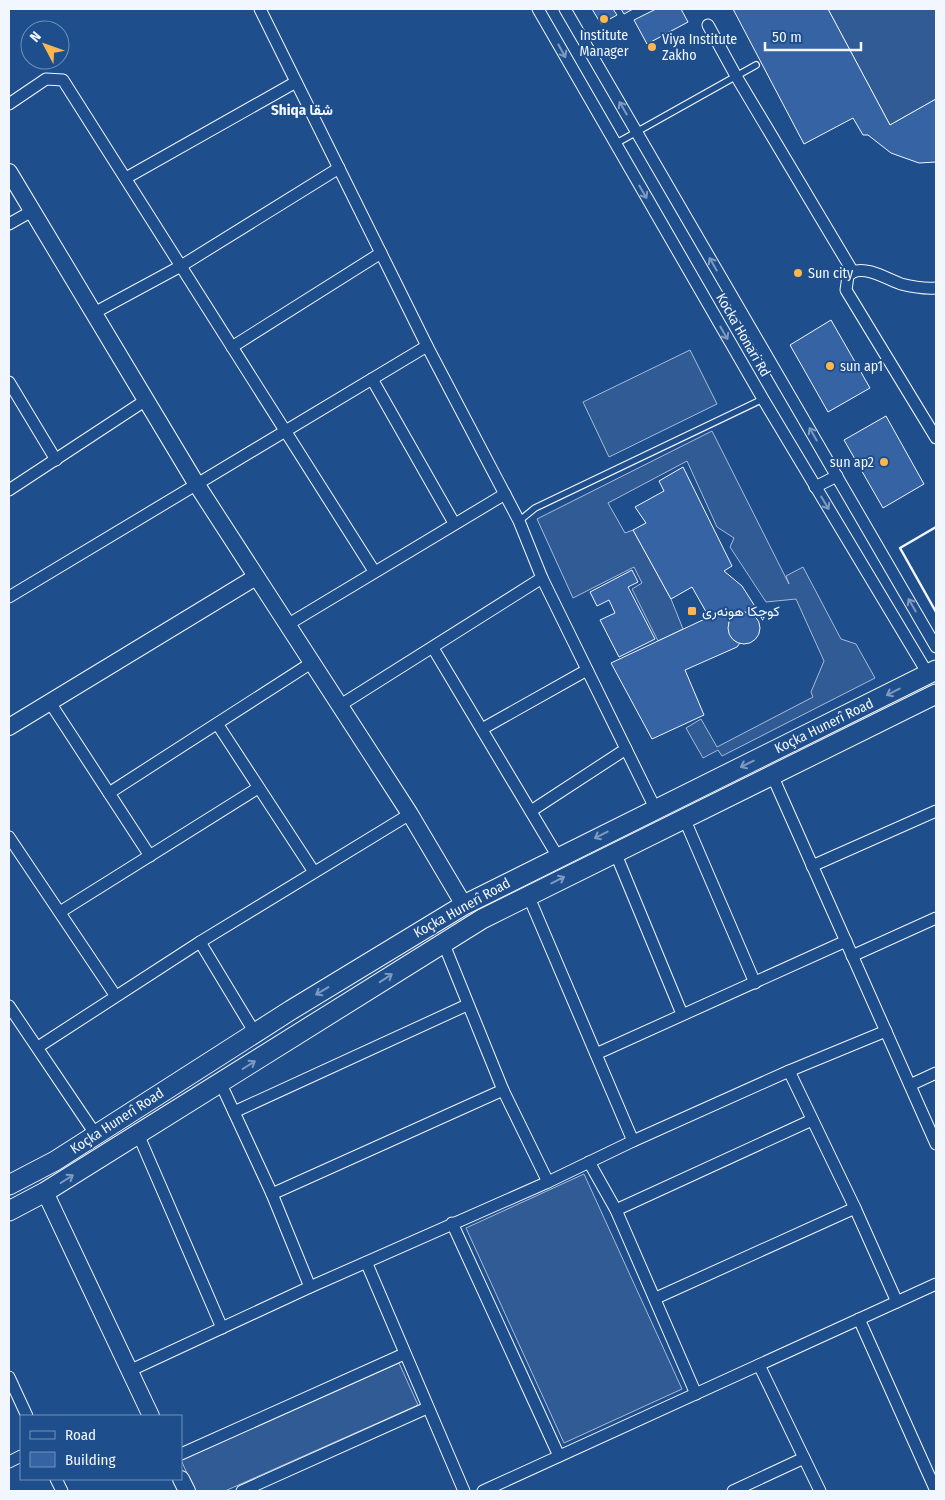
<svg xmlns="http://www.w3.org/2000/svg" width="945" height="1500" font-family="'Fira Sans Condensed',Vazirmatn,sans-serif">
  <rect width="100%" height="100%" fill="#1f4e8c"/>
  <g fill="#305b95" stroke="#a8bbd7">
    <path d="M 828,9 L 936,9 L 936,99 L 890,125 Z"/>
    <path d="M 690,350 L 717,404 L 609,457 L 583,402 Z"/>
    <path d="M 712,431 L 789,584 L 786,576 L 803,567 L 841,639 L 856,644 L 875,678 L 722,756 L 718,750 L 703,758 L 686,728 L 701,719 L 717,747 L 813,697 L 811,692 L 824,661 L 796,599 L 766,602 L 730,547 L 734,538 L 717,527 L 687,461 L 608,503 L 625,533 L 633,530 L 671,599 L 683,629 L 658,641 L 632,589 L 642,583 L 634,567 L 573,598 L 537,519 Z"/>
    <path d="M 584,1174 L 682,1389 L 564,1443 L 466,1228 Z"/>
    <path d="M 399,1363 L 418,1405 L 225,1491 L 195,1491 L 181,1460 Z"/>
  </g>
  <g fill="#3563a3" stroke="#f2f6ff">
    <path d="M 592,9 L 613,9 L 617,15 L 601,24 Z"/>
    <path d="M 621,9 L 633,9 L 624,14 Z"/>
    <path d="M 656,9 L 681,9 L 688,22 L 647,44 L 634,20 Z"/>
    <path d="M 733,9 L 828,9 L 890,125 L 936,99 L 936,162 L 919,163 L 891,153 L 868,135 L 863,135 L 853,118 L 804,144 Z"/>
    <path d="M 831,320 L 870,388 L 828,412 L 790,345 Z"/>
    <path d="M 886,416 L 924,484 L 883,508 L 844,440 Z"/>
    <path d="M 683,467 L 732,566 L 724,571 L 742,586 L 756,608 L 752,613 L 742,612 L 736,613 L 729,621 L 729,632 L 735,641 L 740,643 L 737,647 L 685,670 L 704,715 L 652,739 L 611,663 L 709,617 L 692,587 L 671,599 L 633,530 L 646,523 L 635,507 L 664,491 L 659,481 Z"/>
    <path d="M 632,570 L 638,582 L 628,587 L 655,639 L 619,657 L 600,620 L 615,613 L 609,600 L 597,606 L 590,592 Z"/>
    <circle cx="744" cy="628" r="16"/>
  </g>
  <g fill="none" stroke-linecap="round" stroke-linejoin="round">
    <g stroke="#f2f6ff" stroke-width="8">
      <g id="lane">
        <path d="M 615,144 L 756,65"/>
        <path d="M 519,521 L 535,508 L 763,399"/>
      </g>
    </g>
    <g stroke="#f2f6ff" stroke-width="13">
      <g id="street">
        <path d="M 260,9 L 427,346"/>
        <path d="M 538,9 L 763,399 L 928,674"/>
        <path d="M 565,9 L 936,647"/>
        <path d="M 708,25 L 736,76 L 853,272"/>
        <path d="M 9,104 L 46,79 L 63,80 L 374,571"/>
        <path d="M 126,178 L 296,82"/>
        <path d="M 9,224 L 32,211"/>
        <path d="M 936,288 C 924,289 913,287 901,284 C 887,279 867,266 853,272 L 848,276 L 846,290 L 936,438"/>
        <path d="M 94,313 L 181,266 L 339,168"/>
        <path d="M 232,347 L 381,253"/>
        <path d="M 372,379 L 454,523"/>
        <path d="M 9,382 L 56,460"/>
        <path d="M 815,487 L 837,476"/>
        <path d="M 9,490 L 146,400"/>
        <path d="M 9,597 L 427,346 L 519,521 L 542,578 L 655,808"/>
        <path d="M 287,625 L 505,494"/>
        <path d="M 433,648 L 558,857"/>
        <path d="M 49,701 L 150,856"/>
        <path d="M 339,706 L 542,578"/>
        <path d="M 218,725 L 314,872"/>
        <path d="M 482,729 L 587,670"/>
        <path d="M 772,775 L 936,1144"/>
        <path d="M 109,793 L 311,663"/>
        <path d="M 531,811 L 626,749"/>
        <path d="M 684,818 L 755,983"/>
        <path d="M 9,837 L 115,995"/>
        <path d="M 615,852 L 682,1014"/>
        <path d="M 812,866 L 936,811"/>
        <path d="M 528,895 L 633,1141"/>
        <path d="M 60,912 L 258,788"/>
        <path d="M 200,942 L 255,1033"/>
        <path d="M 443,942 L 503,1090 L 548,1182"/>
        <path d="M 852,956 L 936,918"/>
        <path d="M 9,1006 L 96,1135"/>
        <path d="M 38,1047 L 200,942 L 410,814"/>
        <path d="M 596,1054 L 846,941"/>
        <path d="M 789,1071 L 855,1208 L 897,1302"/>
        <path d="M 220,1082 L 272,1194 L 310,1287"/>
        <path d="M 910,1085 L 936,1073"/>
        <path d="M 234,1112 L 467,1005"/>
        <path d="M 138,1134 L 222,1328"/>
        <path d="M 589,1162 L 616,1210 L 696,1394"/>
        <path d="M 272,1194 L 503,1090"/>
        <path d="M 616,1210 L 812,1120"/>
        <path d="M 452,1223 L 559,1456"/>
        <path d="M 367,1264 L 464,1491"/>
        <path d="M 656,1298 L 855,1208"/>
        <path d="M 859,1319 L 936,1491"/>
        <path d="M 759,1365 L 820,1491"/>
        <path d="M 129,1371 L 310,1287 L 548,1182 L 633,1141 L 789,1071 L 886,1031"/>
        <path d="M 9,1377 L 27,1416"/>
        <path d="M 181,1454 L 404,1354"/>
        <path d="M 9,1462 L 21,1456"/>
        <path d="M 56,1479 L 62,1491"/>
        <path d="M 242,1491 L 427,1408"/>
        <path d="M 483,1491 L 936,1284"/>
        <path d="M 733,1491 L 804,1458"/>
      </g>
    </g>
    <g stroke="#f2f6ff" stroke-width="18">
      <g id="secondary">
        <path d="M 9,172 L 197,485 L 410,814 L 464,905"/>
        <path d="M 9,727 L 256,577"/>
        <path d="M 45,1192 L 151,1416"/>
        <path d="M 181,1479 L 187,1491"/>
      </g>
    </g>
    <g stroke="#f2f6ff" stroke-width="21">
      <g id="primary">
        <path d="M 9,1185 L 55,1161 L 291,1010 L 464,905 L 936,670"/>
        <path d="M 9,1211 L 45,1192 L 482,919 L 936,694"/>
      </g>
    </g>
    <use href="#lane" stroke="#1f4e8c" stroke-width="5.5"/>
    <use href="#street" stroke="#1f4e8c" stroke-width="11"/>
    <use href="#secondary" stroke="#1f4e8c" stroke-width="16"/>
    <use href="#primary" stroke="#1f4e8c" stroke-width="19"/>
    <path stroke="#f2f6ff" stroke-width="2.5" d="M 936,527 L 900,548 L 936,612"/>
  </g>
  <defs><path id="oneway-shaft" d="M-6 0H5M1.5-3L5.5 0L1.5 3" fill="none" stroke-width="1.6" stroke-linecap="round" stroke-linejoin="round" transform="scale(1.25)"/></defs>
  <g stroke="#7e9ac0">
    <use href="#oneway-shaft" transform="translate(562 51) rotate(61)"/>
    <use href="#oneway-shaft" transform="translate(623 108) rotate(-120)"/>
    <use href="#oneway-shaft" transform="translate(643 192) rotate(60)"/>
    <use href="#oneway-shaft" transform="translate(713 264) rotate(-120)"/>
    <use href="#oneway-shaft" transform="translate(724 333) rotate(60)"/>
    <use href="#oneway-shaft" transform="translate(813 434) rotate(-120)"/>
    <use href="#oneway-shaft" transform="translate(825 503) rotate(59)"/>
    <use href="#oneway-shaft" transform="translate(912 605) rotate(-120)"/>
    <use href="#oneway-shaft" transform="translate(893 692) rotate(153)"/>
    <use href="#oneway-shaft" transform="translate(747 764) rotate(154)"/>
    <use href="#oneway-shaft" transform="translate(601 835) rotate(153)"/>
    <use href="#oneway-shaft" transform="translate(558 880) rotate(-27)"/>
    <use href="#oneway-shaft" transform="translate(386 978) rotate(-33)"/>
    <use href="#oneway-shaft" transform="translate(322 991) rotate(149)"/>
    <use href="#oneway-shaft" transform="translate(249 1065) rotate(-32)"/>
    <use href="#oneway-shaft" transform="translate(67 1179) rotate(-32)"/>
  </g>
  <g fill="#ffb74d" stroke="#1f4e8c" stroke-width="2">
    <circle cx="604" cy="19" r="5"/>
    <circle cx="652" cy="47" r="5"/>
    <circle cx="798" cy="273" r="5"/>
    <circle cx="830" cy="366" r="5"/>
    <circle cx="884" cy="462" r="5"/>
    <rect x="687" y="606" width="10" height="10" rx="2.5"/>
  </g>
  <g text-anchor="middle" dominant-baseline="central" stroke-width="4" stroke-linejoin="round" paint-order="stroke">
    <g font-size="14" fill="#f2f6ff" stroke="#1f4e8c" text-anchor="start">
      <text x="604" y="35" text-anchor="middle">Institute<tspan x="604" dy="16">Manager</tspan></text>
      <text x="662" y="39">Viya Institute<tspan x="662" dy="16">Zakho</tspan></text>
      <text x="808" y="273">Sun city</text>
      <text x="840" y="366">sun ap1</text>
      <text x="874" y="462" text-anchor="end">sun ap2</text>
      <text x="702" y="611">كوچكا هونەری</text>
    </g>
    <g font-size="14" fill="#f2f6ff" stroke="#1f4e8c">
      <text transform="translate(743 335) rotate(60)">Kocka Honari Rd</text>
      <text transform="translate(824 726) rotate(-26)">Koçka Hunerî Road</text>
      <text transform="translate(462 908) rotate(-29)">Koçka Hunerî Road</text>
      <text transform="translate(117 1121) rotate(-33)">Koçka Hunerî Road</text>
    </g>
    <g font-size="15" font-weight="bold" fill="#f2f6ff" stroke="#1f4e8c">
      <text x="302" y="110">Shiqa شقا</text>
    </g>
  </g>
  <rect width="945" height="1500" fill="none" stroke="#f2f6ff" stroke-width="20"/>
  <rect x="20" y="1415" width="162" height="65" fill="#1f4e8c" stroke="#7391ba"/>
  <rect x="30" y="1431" width="25" height="8" fill="#1f4e8c" stroke="#7391ba"/>
  <text x="65" y="1440" font-size="15" fill="#f2f6ff">Road</text>
  <rect x="30" y="1452" width="25" height="15" fill="#3563a3" stroke="#7391ba"/>
  <text x="65" y="1465" font-size="15" fill="#f2f6ff">Building</text>
  <g transform="translate(45 45) rotate(311)"><circle r="24" fill="#1f4e8c" stroke="#7391ba"/>
  <path d="M0-4L9 19L0 12L-9 19Z" fill="#ffb74d"/>
  <text y="-8" font-size="14" font-weight="bold" text-anchor="middle" fill="#f2f6ff">N</text>
  </g>
  <path d="M765 42v8h96v-8" fill="none" stroke="#f2f6ff" stroke-width="2.5"/>
  <text x="772" y="42" font-size="15" fill="#f2f6ff" stroke="#1f4e8c" stroke-width="4" paint-order="stroke">50 m</text>
</svg>
